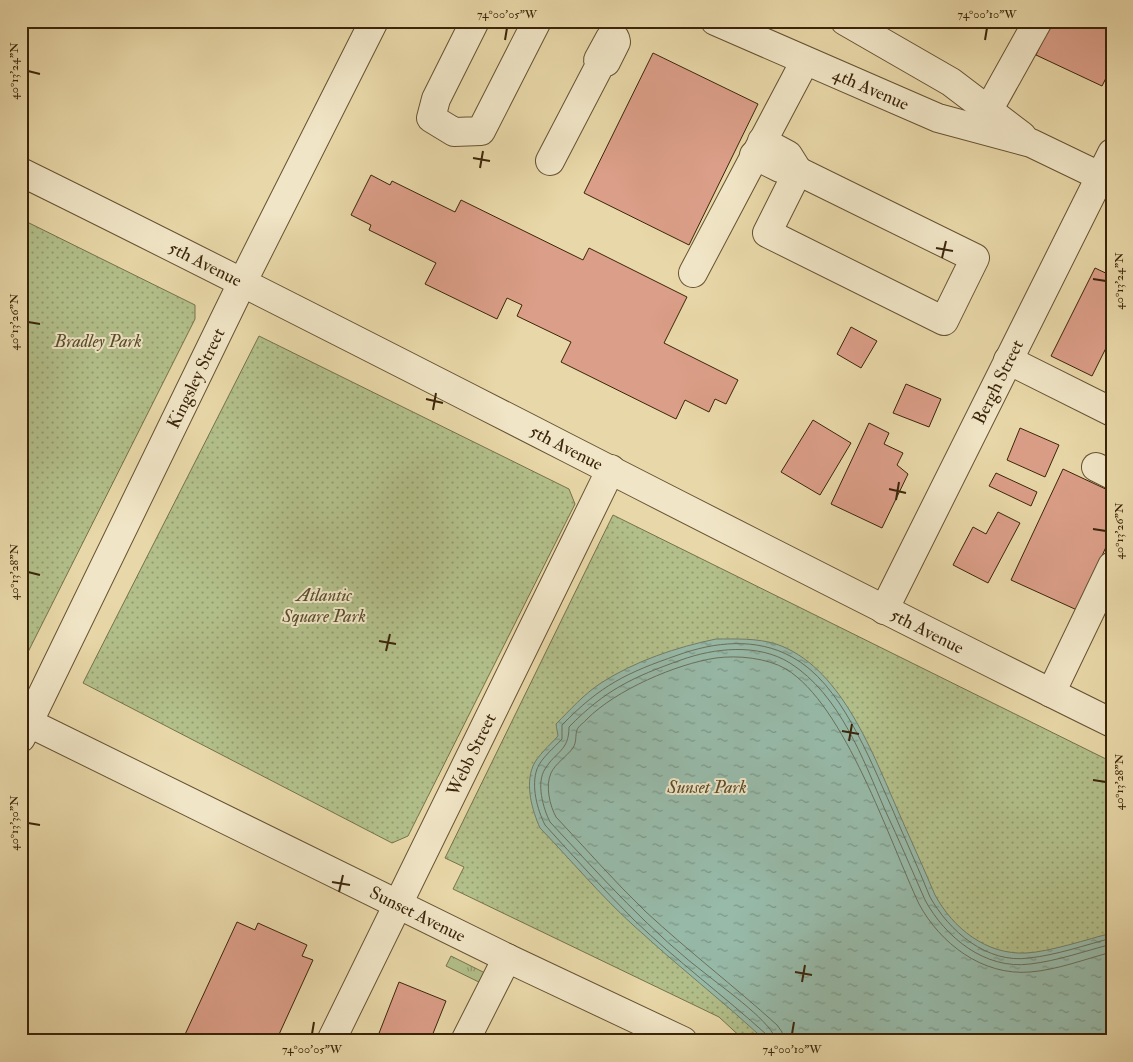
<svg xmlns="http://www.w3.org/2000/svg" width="1133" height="1062" font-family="'IM FELL Double Pica',serif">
  <defs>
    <pattern id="grass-tufts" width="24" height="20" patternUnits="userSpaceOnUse" patternTransform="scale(1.25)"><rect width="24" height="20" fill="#b2bf8a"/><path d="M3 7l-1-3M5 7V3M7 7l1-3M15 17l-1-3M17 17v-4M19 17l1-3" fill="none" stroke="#929b6f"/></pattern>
    <pattern id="park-dots" width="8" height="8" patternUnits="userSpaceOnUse" patternTransform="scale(1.25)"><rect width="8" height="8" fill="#b2bf8a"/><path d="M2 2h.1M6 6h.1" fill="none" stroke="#929b6f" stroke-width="1.8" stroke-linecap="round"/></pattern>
    <pattern id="water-ripples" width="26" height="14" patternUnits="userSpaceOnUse" patternTransform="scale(1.25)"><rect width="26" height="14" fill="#97baa9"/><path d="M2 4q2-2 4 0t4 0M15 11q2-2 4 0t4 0" fill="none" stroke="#7c9788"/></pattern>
  </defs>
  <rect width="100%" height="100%" fill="#e8d7a8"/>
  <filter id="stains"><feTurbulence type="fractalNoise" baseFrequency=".004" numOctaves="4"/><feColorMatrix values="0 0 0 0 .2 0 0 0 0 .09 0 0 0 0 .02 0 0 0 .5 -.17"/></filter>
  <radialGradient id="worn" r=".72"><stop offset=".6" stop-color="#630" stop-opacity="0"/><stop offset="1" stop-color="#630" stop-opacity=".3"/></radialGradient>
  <path fill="url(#grass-tufts)" stroke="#76724a" d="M 451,956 L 487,974 L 485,985 L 446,966 Z"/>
  <g fill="url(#park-dots)" stroke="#76724a">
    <path d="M 21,219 L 195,305 L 195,319 L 21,666 Z"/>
    <path d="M 259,336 L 569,489 L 575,504 L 408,836 L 392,843 L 83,683 Z"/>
    <path d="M 613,515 L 1112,762 L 1112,1041 L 745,1041 L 719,1017 L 453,889 L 464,867 L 445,858 Z"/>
  </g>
  <path fill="url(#water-ripples)" stroke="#727e69" d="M 716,639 C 736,639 757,638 776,644 C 839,665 871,749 895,804 C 908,834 922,864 935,895 C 953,928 986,955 1026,953 C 1049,952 1088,939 1112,933 L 1112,1041 L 766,1041 C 723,1001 676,965 633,925 C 600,895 571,860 540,828 C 532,810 525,785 533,766 C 537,756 551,744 558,736 L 556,724 C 570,710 584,694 601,683 C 635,661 677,647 716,639 Z"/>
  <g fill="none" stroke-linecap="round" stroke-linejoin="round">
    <g stroke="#69705a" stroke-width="1">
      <path d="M 769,1041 L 767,1035 C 724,996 677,961 634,920 C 603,889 574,857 545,825 C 537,809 531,786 537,769 C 541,758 555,747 562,739 L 562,725 C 601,685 626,673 678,655 C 714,642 756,637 792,657 C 841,683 869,758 891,806 C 904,837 918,867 930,897 C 949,931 987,964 1029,958 C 1057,955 1085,945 1112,938"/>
      <path d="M 776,1041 C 775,1025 725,989 711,978 C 651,933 601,876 550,822 C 543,808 536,783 545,769 C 556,751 569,751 569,727 C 605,690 633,677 681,660 C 714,648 758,643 790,663 C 840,695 863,759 885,810 C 899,840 912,870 925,900 C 945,937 985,970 1030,964 C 1057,961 1085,951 1112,944"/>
      <path d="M 783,1041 L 782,1032 L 777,1025 C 734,986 688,951 645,911 C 614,881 586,849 556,817 C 550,806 545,786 551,773 C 555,764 567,756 573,748 C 577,741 575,736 577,730 C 578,726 585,722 587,719 C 616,690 676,664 716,658 C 738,655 767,658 786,669 C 845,705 889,840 919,904 C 940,943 982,976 1030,972 C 1057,970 1085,959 1112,952"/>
    </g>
  </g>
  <g fill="#db9e88" stroke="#3b250a">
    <path d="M 1051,21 L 1112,21 L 1112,66 L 1102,86 L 1036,55 Z"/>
    <path d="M 653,53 L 758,104 L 689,245 L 584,193 Z"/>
    <path d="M 371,175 L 390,185 L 392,181 L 455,212 L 461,200 L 583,260 L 589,248 L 687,297 L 664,343 L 738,380 L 726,404 L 715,399 L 709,412 L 685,400 L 676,419 L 561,362 L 571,342 L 517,316 L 522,305 L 507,298 L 497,319 L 425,284 L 436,263 L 369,230 L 371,225 L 351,215 Z"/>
    <path d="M 1095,268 L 1112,276 L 1112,336 L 1092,376 L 1051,356 Z"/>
    <path d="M 851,327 L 877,341 L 861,368 L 837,354 Z"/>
    <path d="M 906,384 L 941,399 L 929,427 L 893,413 Z"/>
    <path d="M 813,420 L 851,443 L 820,495 L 781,472 Z"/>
    <path d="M 869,423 L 889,433 L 884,444 L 903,453 L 897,465 L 908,474 L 882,528 L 831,504 Z"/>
    <path d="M 1020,428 L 1059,445 L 1045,477 L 1007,460 Z"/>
    <path d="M 1063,469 L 1112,492 L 1112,534 L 1077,610 L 1011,580 Z"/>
    <path d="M 996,473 L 1037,492 L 1031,506 L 989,486 Z"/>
    <path d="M 998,512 L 1020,523 L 988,583 L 953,565 L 973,527 L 986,534 Z"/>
    <path d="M 237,922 L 255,930 L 258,923 L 307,945 L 302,956 L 313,960 L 276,1041 L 182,1041 Z"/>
    <path d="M 399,982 L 446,1001 L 430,1041 L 376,1041 Z"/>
  </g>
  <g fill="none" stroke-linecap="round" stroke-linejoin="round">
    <g stroke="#665232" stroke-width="30">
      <g id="minor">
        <path d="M 475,21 L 436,99 L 431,118 L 454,132 L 481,131 L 537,21"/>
        <path id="s1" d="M 715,21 L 938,118 L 1031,143 L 1112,182"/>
        <path d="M 845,21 L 951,82 L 1022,136"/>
        <path d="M 980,125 L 1038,21"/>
        <path d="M 754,155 L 780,168 L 798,171 L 788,155 L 762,141"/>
        <path d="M 550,161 L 601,63 L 606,62 L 616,42 L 615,38 L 610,38 L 598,60 L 601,63"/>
        <path d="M 798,171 L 975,258 L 944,321 L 767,233 Z"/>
        <path id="s2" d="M 21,172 C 387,352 746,543 1112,723"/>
        <path d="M 693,273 L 805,61"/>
        <path d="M 1008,360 L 1112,412"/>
        <path d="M 1096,467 L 1112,475"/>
        <path id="s3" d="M 884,610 L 1112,153"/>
        <path d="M 1051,693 L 1112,566"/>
        <path id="s4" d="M 21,719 L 507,958 L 683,1041"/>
        <path id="s5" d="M 21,738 L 243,281 L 374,21"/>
        <path id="s6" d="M 331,1041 L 611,469"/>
        <path d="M 465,1041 L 507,958"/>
      </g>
    </g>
    <use href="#minor" stroke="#f0e5c6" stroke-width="28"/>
  </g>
  <path fill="none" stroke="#3b250a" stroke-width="2" d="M 505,40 L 507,28M 985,40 L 987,28M 28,71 L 40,74M 473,158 L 490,161M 480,168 L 483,151M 936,248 L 953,251M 942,258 L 946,241M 1093,279 L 1106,281M 28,322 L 40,324M 426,399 L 443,403M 433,410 L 436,393M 889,489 L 906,493M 896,500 L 899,482M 1093,529 L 1106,531M 28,572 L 40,575M 379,641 L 396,644M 386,651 L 390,634M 842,731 L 859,734M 849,741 L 852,724M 1093,780 L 1106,782M 28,823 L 40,825M 332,882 L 350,885M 339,892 L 343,875M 795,972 L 812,975M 802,982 L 805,965M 312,1034 L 314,1022M 792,1034 L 794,1022"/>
  <g text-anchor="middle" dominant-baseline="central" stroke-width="4" stroke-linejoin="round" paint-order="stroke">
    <g font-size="18" fill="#3b250a" stroke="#f0e5c6">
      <text stroke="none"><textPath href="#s1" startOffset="170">4th Avenue</textPath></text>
      <text stroke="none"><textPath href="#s2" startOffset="206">5th Avenue</textPath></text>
      <text stroke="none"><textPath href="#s5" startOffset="400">Kingsley Street</textPath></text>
      <text stroke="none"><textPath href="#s3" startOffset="255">Bergh Street</textPath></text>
      <text stroke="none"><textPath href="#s2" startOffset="611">5th Avenue</textPath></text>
      <text stroke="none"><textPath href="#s2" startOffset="1016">5th Avenue</textPath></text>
      <text stroke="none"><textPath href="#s6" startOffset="319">Webb Street</textPath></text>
      <text stroke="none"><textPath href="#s4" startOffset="442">Sunset Avenue</textPath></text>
    </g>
    <g font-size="18" font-style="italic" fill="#594c2a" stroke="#f0e5c6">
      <text x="98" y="341">Bradley Park</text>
      <text x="324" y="595">Atlantic<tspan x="324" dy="21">Square Park</tspan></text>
      <text x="707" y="787">Sunset Park</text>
    </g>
  </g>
  <rect width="1133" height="1062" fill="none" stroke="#e8d7a8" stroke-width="55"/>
  <rect x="28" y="28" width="1078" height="1006" fill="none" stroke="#3b250a" stroke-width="2"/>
  <g font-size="12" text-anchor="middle" fill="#3b250a">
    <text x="507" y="18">74°00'05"W</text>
    <text x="987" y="18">74°00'10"W</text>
    <text transform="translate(14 71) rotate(-90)" y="4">40°13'24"N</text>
    <text transform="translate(1119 281) rotate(-90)" y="4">40°13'24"N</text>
    <text transform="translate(14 322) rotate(-90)" y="4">40°13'26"N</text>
    <text transform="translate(1119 531) rotate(-90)" y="4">40°13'26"N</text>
    <text transform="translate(14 572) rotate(-90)" y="4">40°13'28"N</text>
    <text transform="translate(1119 782) rotate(-90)" y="4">40°13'28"N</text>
    <text transform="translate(14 823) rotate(-90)" y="4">40°13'30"N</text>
    <text x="312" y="1053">74°00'05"W</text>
    <text x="792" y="1053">74°00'10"W</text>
  </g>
  <rect width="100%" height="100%" filter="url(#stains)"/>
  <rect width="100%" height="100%" fill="url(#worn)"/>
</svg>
